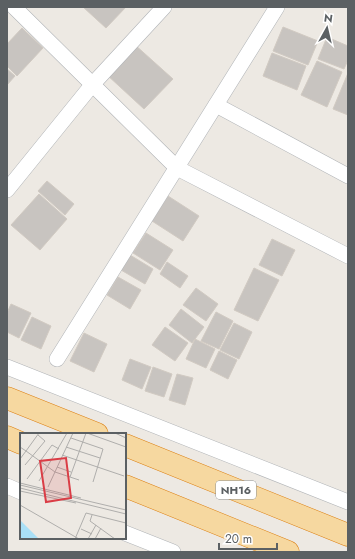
<svg xmlns="http://www.w3.org/2000/svg" width="355" height="559" font-family="Jost,sans-serif">
  <rect width="100%" height="100%" fill="#ede9e3"/>
  <g fill="#c8c4c0" stroke="#d1cac2">
    <path d="M 83,7 L 126,7 L 106,28 Z"/>
    <path d="M 283,27 L 318,41 L 308,65 L 273,51 Z"/>
    <path d="M 22,28 L 43,48 L 17,76 L 7,66 L 7,44 Z"/>
    <path d="M 327,37 L 348,46 L 348,60 L 344,69 L 318,59 Z"/>
    <path d="M 134,44 L 173,79 L 144,109 L 106,74 Z"/>
    <path d="M 272,53 L 306,66 L 297,90 L 263,76 Z"/>
    <path d="M 317,61 L 342,72 L 327,107 L 301,95 Z"/>
    <path d="M 7,69 L 15,76 L 7,85 Z"/>
    <path d="M 348,73 L 348,115 L 333,109 Z"/>
    <path d="M 47,181 L 74,204 L 65,215 L 38,191 Z"/>
    <path d="M 39,194 L 67,219 L 40,250 L 11,225 Z"/>
    <path d="M 168,196 L 199,216 L 183,241 L 152,221 Z"/>
    <path d="M 146,233 L 173,250 L 160,270 L 133,253 Z"/>
    <path d="M 272,239 L 295,250 L 282,276 L 259,265 Z"/>
    <path d="M 130,255 L 153,269 L 145,284 L 121,270 Z"/>
    <path d="M 167,262 L 188,276 L 180,288 L 160,274 Z"/>
    <path d="M 254,268 L 279,280 L 258,321 L 234,310 Z"/>
    <path d="M 118,277 L 141,290 L 130,309 L 107,295 Z"/>
    <path d="M 196,288 L 218,304 L 206,321 L 183,305 Z"/>
    <path d="M 11,304 L 31,313 L 19,338 L 7,332 L 7,313 Z"/>
    <path d="M 181,309 L 204,327 L 192,343 L 169,325 Z"/>
    <path d="M 216,312 L 233,321 L 219,349 L 201,341 Z"/>
    <path d="M 32,317 L 51,326 L 41,349 L 21,340 Z"/>
    <path d="M 234,323 L 252,332 L 239,359 L 220,350 Z"/>
    <path d="M 165,327 L 188,343 L 175,361 L 152,345 Z"/>
    <path d="M 84,333 L 107,344 L 94,372 L 70,361 Z"/>
    <path d="M 195,339 L 215,349 L 206,368 L 186,359 Z"/>
    <path d="M 219,351 L 237,360 L 228,379 L 210,370 Z"/>
    <path d="M 130,359 L 151,367 L 142,389 L 122,380 Z"/>
    <path d="M 153,367 L 172,374 L 164,397 L 145,391 Z"/>
    <path d="M 177,374 L 193,378 L 185,405 L 169,400 Z"/>
  </g>
  <g fill="none" stroke-linecap="round" stroke-linejoin="round">
    <g stroke="#b1b4b7" stroke-width="16">
      <g id="minor">
        <path d="M 14,7 L 177,168 L 348,256"/>
        <path d="M 216,105 L 348,176"/>
        <path d="M 7,190 L 92,85 L 164,7"/>
        <path d="M 57,359 L 277,7"/>
        <path d="M 7,367 L 348,502"/>
        <path d="M 7,486 L 21,492"/>
        <path d="M 125,533 L 173,552"/>
      </g>
    </g>
    <g stroke="#dc8114" stroke-width="23">
      <g id="trunk">
        <path d="M 7,398 L 97,434"/>
        <path d="M 7,437 L 21,443"/>
        <path d="M 125,445 L 348,535"/>
        <path d="M 125,486 L 288,552"/>
      </g>
    </g>
    <use href="#minor" stroke="#fff" stroke-width="15"/>
    <use href="#trunk" stroke="#f6d8a0" stroke-width="22"/>
  </g>
  <g text-anchor="middle" dominant-baseline="central" stroke-width="3" stroke-linejoin="round" paint-order="stroke">
    <rect fill="#fff" stroke="#8c9092" stroke-width="1" x="216" y="481" width="40" height="18" rx="3"/>
    <g font-size="11" font-weight="bold" fill="#5b6063">
      <text x="236" y="490">NH16</text>
    </g>
  </g>
  <g transform="translate(20 433)">
    <rect width="106" height="106" fill="#ede9e3"/>
    <path d="M 0,87 L 19,106 L 0,106 Z" fill="#a9e0f7"/>
    <path fill="none" stroke="#afaeac" stroke-width="1" d="M 19,0 L 6,18 L 35,39 L 59,47M 67,0 L 106,14M 95,0 L 106,5M 51,5 L 83,16 L 73,49M 0,14 L 6,18 L 0,26M 46,14 L 80,25M 42,22 L 104,43M 5,32 L 25,8 L 18,2M 37,34 L 51,39M 50,44 L 66,0M 7,46 L 32,12 L 39,16M 19,48 L 47,0M 0,50 L 61,65M 0,52 L 106,77M 28,54 L 53,0M 0,55 L 106,81M 0,58 L 56,70M 0,72 L 59,106M 72,82 L 70,88 L 95,106M 61,96 L 72,101M 55,106 L 66,80 L 106,90M 68,106 L 76,92M 75,106 L 81,95"/>
    <path fill="#da3d46" fill-opacity="0.15" stroke="#da3d46" stroke-width="2" d="M 46,25 L 51,65 L 26,69 L 20,28 Z"/>
    <rect width="106" height="106" fill="none" stroke="#5b6063" stroke-width="2"/>
  </g>
  <rect width="355" height="559" fill="none" stroke="#5b6063" stroke-width="16"/>
  <g transform="translate(327 28) rotate(8)" stroke="#ffffff" stroke-width="3" paint-order="stroke">
  <path d="M0-3L7 15L0 10L-7 15Z" fill="#5b6063"/>
  <text y="-6" font-size="11" font-weight="bold" text-anchor="middle" fill="#5b6063">N</text>
  </g>
  <path d="M219 543v6h58v-6" fill="none" stroke="#5b6063" stroke-width="2"/>
  <text x="225" y="543" font-size="12" fill="#5b6063" stroke="#ffffff" stroke-width="3" paint-order="stroke">20 m</text>
</svg>
